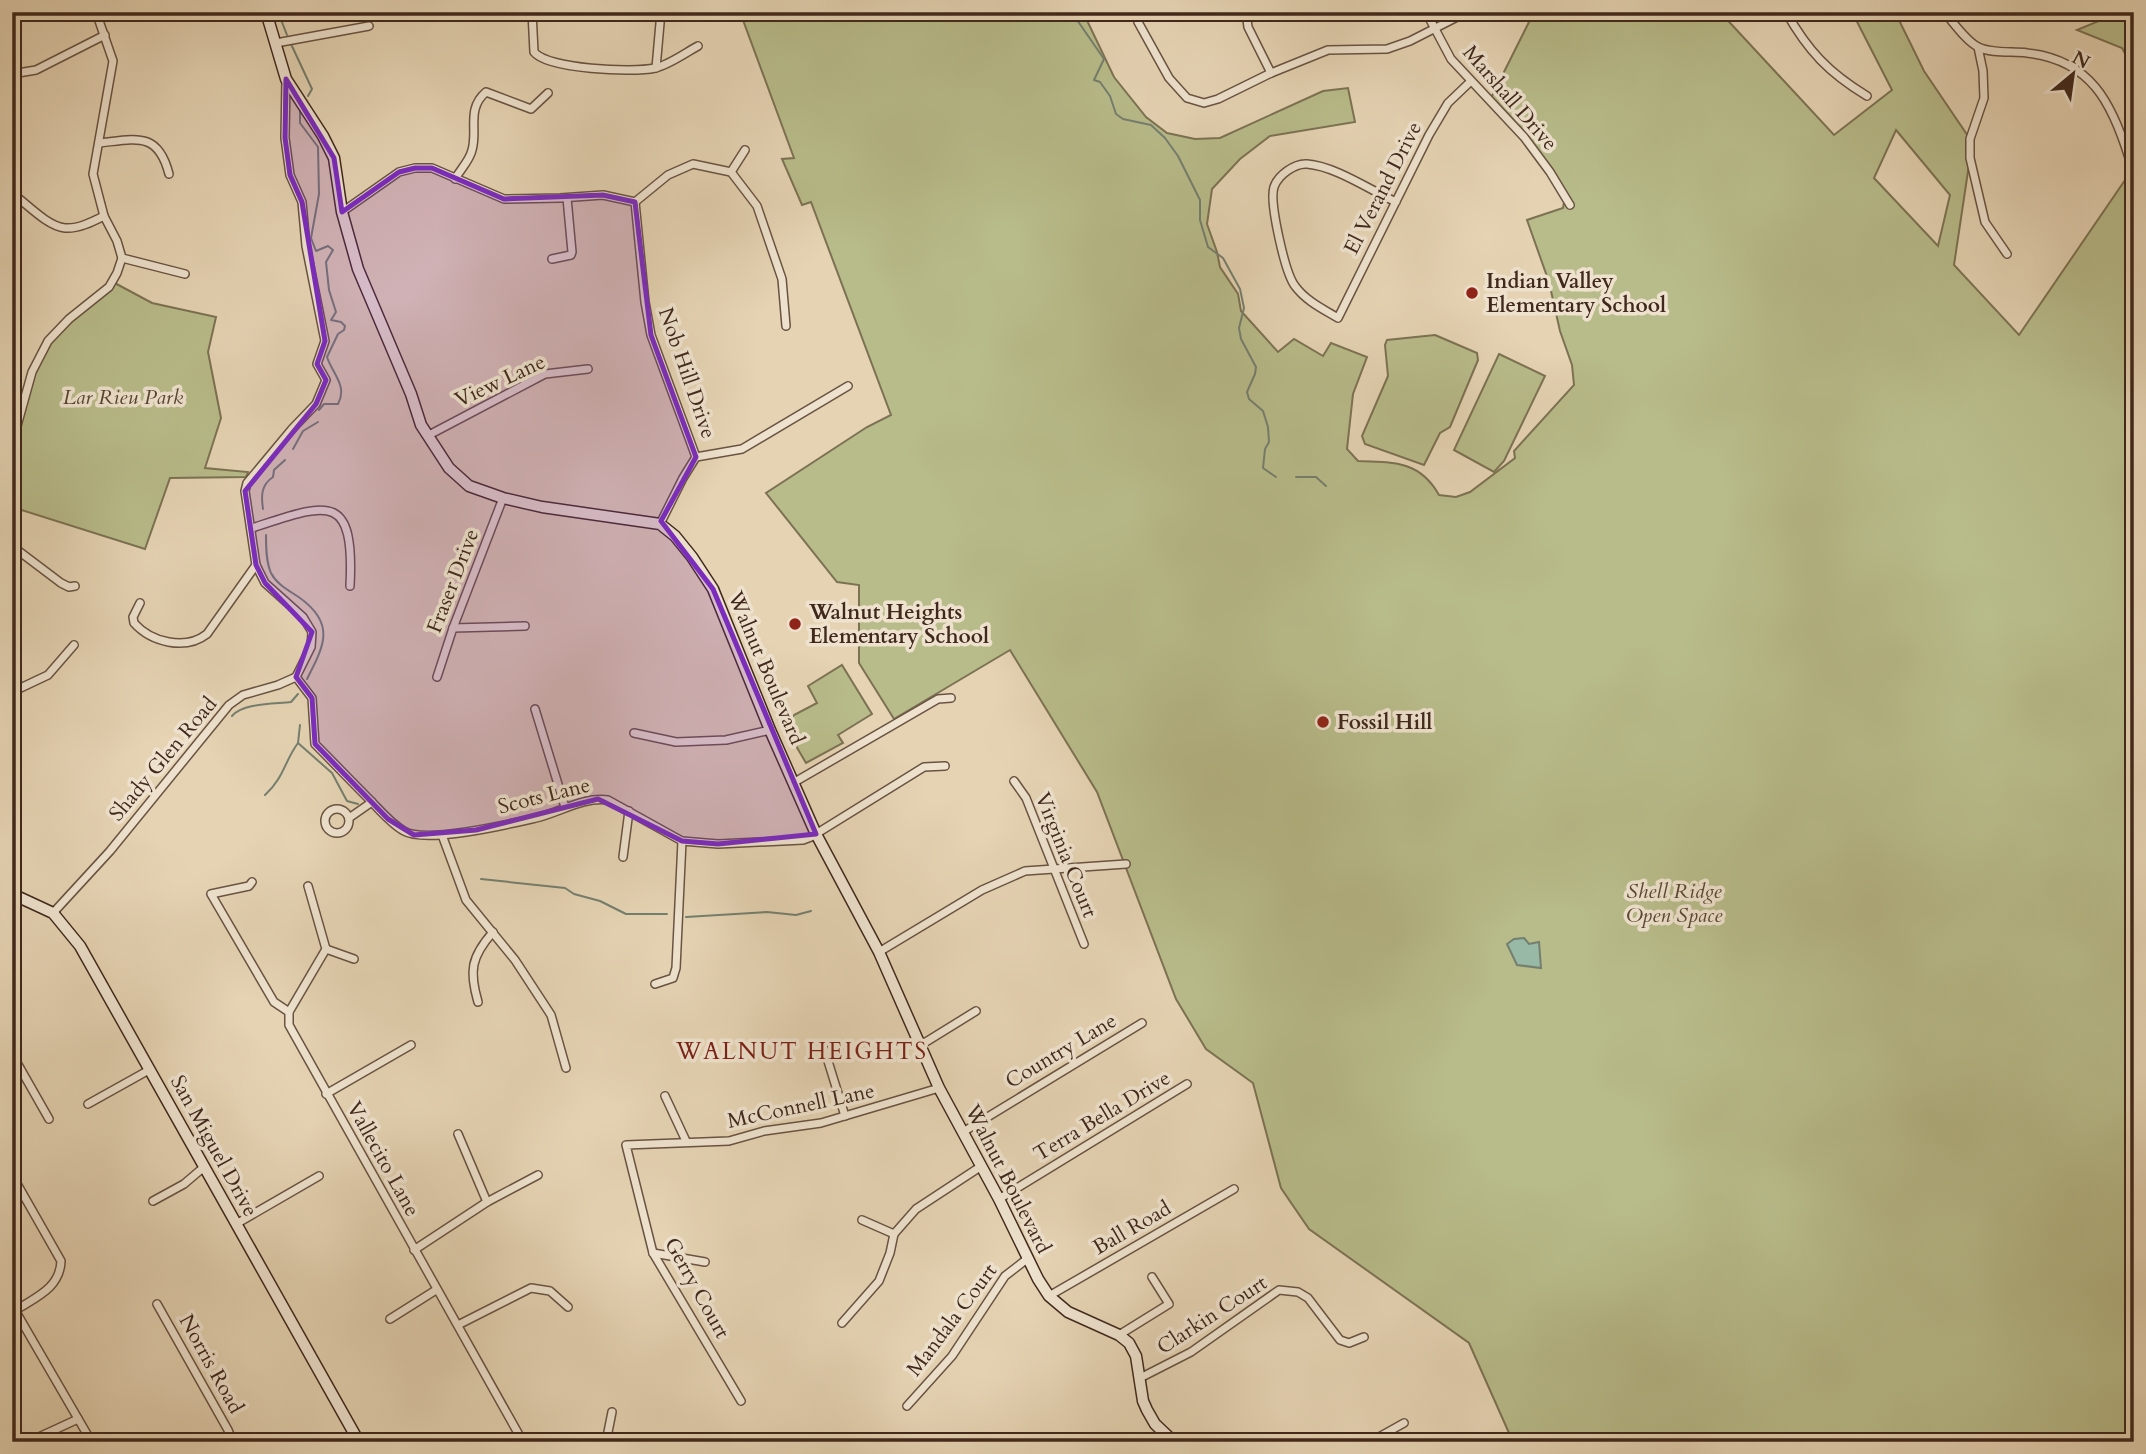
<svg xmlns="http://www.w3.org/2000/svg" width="2146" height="1454" font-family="Cardo,serif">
  <rect width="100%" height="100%" fill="#e5d3b3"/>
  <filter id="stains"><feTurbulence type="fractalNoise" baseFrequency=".00286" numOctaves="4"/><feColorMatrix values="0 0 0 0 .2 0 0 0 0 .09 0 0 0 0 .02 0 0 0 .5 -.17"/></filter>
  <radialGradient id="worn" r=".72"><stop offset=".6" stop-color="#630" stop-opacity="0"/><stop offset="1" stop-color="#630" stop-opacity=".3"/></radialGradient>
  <g fill="#b8bb8a" stroke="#7c7253" stroke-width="2" fill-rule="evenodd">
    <path d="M 740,12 L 935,12 L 936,14 L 940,12 L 1083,12 L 1114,77 L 1146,117 L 1167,133 L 1195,139 L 1220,138 L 1323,91 L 1348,88 L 1355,122 L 1270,136 L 1240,159 L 1212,189 L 1207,224 L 1217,252 L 1220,267 L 1238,294 L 1241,311 L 1278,352 L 1294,339 L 1323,356 L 1331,343 L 1367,357 L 1353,394 L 1347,449 L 1358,461 C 1394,462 1420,461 1439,495 L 1456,497 L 1470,492 L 1515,458 L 1514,451 L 1574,385 L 1572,365 L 1560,331 L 1549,282 L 1527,220 L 1563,208 L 1565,197 L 1491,98 L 1534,12 L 1720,12 L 1834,135 L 1892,90 L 1852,12 L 1895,12 L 1924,71 L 1970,139 L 1970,158 L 1954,265 L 2019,335 L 2134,167 L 2134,1442 L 1513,1442 L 1469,1343 L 1309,1229 L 1281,1188 L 1253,1083 L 1206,1049 L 1176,999 L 1097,792 L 1010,650 L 894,719 L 859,663 L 859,585 L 837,582 L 766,493 L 867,427 L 891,415 L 811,202 L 802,205 L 782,159 L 794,158 ZM 1896,130 L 1950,195 L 1938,246 L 1874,178 Z"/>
    <path d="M 2110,12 L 2134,12 L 2134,70 L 2122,48 L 2077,30 L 2111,16 Z"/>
    <path d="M 111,281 L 152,303 L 216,317 L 208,352 L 221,418 L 205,468 L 248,472 L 246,477 L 170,478 L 145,549 L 12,507 L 12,444 L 32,372 L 48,341 Z"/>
    <path d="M 1435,335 L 1477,353 L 1478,360 L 1450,427 L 1440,433 L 1424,465 L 1365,444 L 1362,436 L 1388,376 L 1385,345 L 1387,340 Z"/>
    <path d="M 1499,354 L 1545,376 L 1504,461 L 1494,472 L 1454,450 Z"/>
    <path d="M 842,665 L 872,714 L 838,735 L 843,743 L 806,763 L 785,727 L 794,715 L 817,703 L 808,686 Z"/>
  </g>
  <path fill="#97b9a6" stroke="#747f6f" stroke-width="2" d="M 1524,938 L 1529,944 L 1539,942 L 1541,968 L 1517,965 L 1507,944 L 1514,939 Z"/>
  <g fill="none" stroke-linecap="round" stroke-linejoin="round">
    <g stroke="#747f6f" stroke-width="2">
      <path d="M 278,12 L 287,35"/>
      <path d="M 388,12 L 408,19 L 423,18"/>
      <path d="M 1075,12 L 1075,17 L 1104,59 L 1094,80 L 1100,82 L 1110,96 L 1116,114 L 1123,119 L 1151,125 L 1165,138 L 1178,156 L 1200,200 L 1200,220 L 1208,247 L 1223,258 L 1240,289 L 1244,308 L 1239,328 L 1241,339 L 1256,367 L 1255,374 L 1247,392 L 1249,399 L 1263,411 L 1268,427 L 1269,442 L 1265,449 L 1263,468 L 1276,477"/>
      <path d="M 291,44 L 312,89 L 308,96"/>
      <path d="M 300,110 L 300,123 L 318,147 L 319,194 L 311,238 L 316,251 L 328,246 L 333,250 L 326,262 L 329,290 L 336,312 L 331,320 L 341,322 L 345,326 L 344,330 L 338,334 L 327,357 C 332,373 348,386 338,404 L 324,404 L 319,410"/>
      <path d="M 293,449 L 303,431 L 318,422"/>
      <path d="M 1296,477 L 1316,477 L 1326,486"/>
      <path d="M 263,509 C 261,496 261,485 273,477 L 274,470 L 285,460"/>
      <path d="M 266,535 C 266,547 266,562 271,573 C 277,585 290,591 300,598 C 336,624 324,646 307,679"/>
      <path d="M 232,716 C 243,703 274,704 291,702 L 298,694"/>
      <path d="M 300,725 L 298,743 L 332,773 L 347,801 L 358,804"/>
      <path d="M 265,795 C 284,778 285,760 298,743"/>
      <path d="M 481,879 L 565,888 L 574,894 L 600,901 L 626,914 L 667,914"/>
      <path d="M 686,917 L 767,912 L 796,915 L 811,911"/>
    </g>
    <g stroke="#695342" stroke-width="10">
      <g id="street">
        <path d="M 532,12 L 534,52 C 547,69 633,73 655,68 C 669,65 685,53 698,46"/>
        <path d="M 1136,12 L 1138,22 L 1169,78 L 1187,98 L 1204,103 L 1218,99 L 1271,73 L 1328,50 L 1387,49 L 1410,41 L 1467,12"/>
        <path d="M 1246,12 L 1248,27 L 1271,73"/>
        <path d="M 1426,12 L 1451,59 L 1524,137 L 1550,172 L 1570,205"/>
        <path d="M 1786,12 C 1808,51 1829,73 1867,96"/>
        <path d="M 1944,12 C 1954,23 1966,41 1978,47 C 1992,54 2013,51 2027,53 C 2091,60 2112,103 2129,158"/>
        <path d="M 276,43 L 369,26"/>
        <path d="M 1978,47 L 1983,71 L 1984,98 L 1970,139 L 1970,158 L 1985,222 L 2007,254"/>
        <path d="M 656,68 L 661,12"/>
        <path d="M 12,74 L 36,70 L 105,35"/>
        <path d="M 99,143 C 136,139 158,131 169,174"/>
        <path d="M 731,172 L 745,150"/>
        <path d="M 455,179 C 460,170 470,160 472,150 C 478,130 466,109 486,92 L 531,109 L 548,93"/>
        <path d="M 12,193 C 27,204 47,226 65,228 C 78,229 92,222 104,216"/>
        <path d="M 635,202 L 668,175 L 693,164 L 731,172 L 757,206 L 782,279 L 786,326"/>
        <path d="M 1396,202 C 1370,190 1335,166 1307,164 C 1295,163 1278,175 1274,187 C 1269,202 1285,273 1295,286 C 1306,301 1323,309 1338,318 L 1429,135 L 1448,103 L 1470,82"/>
        <path d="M 342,212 L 399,172 L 415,168 L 432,168 L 504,199 L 560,198 L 603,195 L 635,202 L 645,302 L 651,335 L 696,457 L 683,478 L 660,524"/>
        <path d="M 122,258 L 185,274"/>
        <path d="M 552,259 L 571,255 L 572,252 L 567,198"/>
        <path d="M 429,435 L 545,374 L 588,369"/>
        <path d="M 12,444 L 32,372 L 48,341 L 69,319 L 109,287 L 117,273 L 122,258 L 117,241 L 104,216 L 93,174 L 113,61 L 96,12"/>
        <path d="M 696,457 L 742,449 L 848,386"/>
        <path d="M 252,528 C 326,504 355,489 350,586"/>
        <path d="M 12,546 L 61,583 L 69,587 L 75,586"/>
        <path d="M 140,603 L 133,617 L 134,623 C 151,642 185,651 207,634 L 256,565"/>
        <path d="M 453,628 L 525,626"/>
        <path d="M 296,677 L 312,698 L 315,744 C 333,762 350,780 368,798 C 379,809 390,823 404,831 C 426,844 510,824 536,818 C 561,812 582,797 608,800 L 682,841 L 718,844 L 803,840 L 811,837 L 924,767 L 945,766"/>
        <path d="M 437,677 L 453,628 L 503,498"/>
        <path d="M 12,692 L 48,675 L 74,645"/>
        <path d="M 535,709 L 565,807"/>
        <path d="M 634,733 L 676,742 L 726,740 L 770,730"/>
        <path d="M 1014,781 L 1026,798 L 1084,944"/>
        <path d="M 793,783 L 938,699 L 951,698"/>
        <circle cx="337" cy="821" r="12"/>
        <path d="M 349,818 L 372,802"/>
        <path d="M 442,835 L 466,900 L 515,960 L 551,1015 L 566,1068"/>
        <path d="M 623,857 L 629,811"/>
        <path d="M 252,882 L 249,886 L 211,894 L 274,1002 L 289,1012"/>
        <path d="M 308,886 L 326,949 L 289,1012 L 289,1025 L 523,1442"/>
        <path d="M 53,913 L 110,851 L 229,705 L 243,695 L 278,685 L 296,677 L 311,647 L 312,632 L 303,617 L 265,583 L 256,565 L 245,491 L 247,483 L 292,429 L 316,404 L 326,380 L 317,364 L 325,341 L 306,246 L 302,202 L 290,175 L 285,138 L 286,80"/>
        <path d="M 326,949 L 354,959"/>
        <path d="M 879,952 L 982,890 L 1025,871 L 1126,864"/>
        <path d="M 655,984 L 673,978 L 676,968 L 682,841"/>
        <path d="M 478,1002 C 469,971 471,957 493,932"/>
        <path d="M 823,1045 L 845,1116"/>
        <path d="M 921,1045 L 976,1011"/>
        <path d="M 12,1054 L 49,1119"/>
        <path d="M 326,1094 L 411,1045"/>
        <path d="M 665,1096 L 686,1141"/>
        <path d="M 88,1104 L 149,1070"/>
        <path d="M 963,1132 L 1142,1023"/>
        <path d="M 458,1134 L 487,1202"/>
        <path d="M 12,1175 L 61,1261 C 60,1288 36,1297 16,1310"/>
        <path d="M 999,1199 L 1187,1084"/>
        <path d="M 153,1201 L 184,1184 L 204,1167"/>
        <path d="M 862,1220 L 894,1234"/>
        <path d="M 236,1224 L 319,1176"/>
        <path d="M 414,1250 L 487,1202 L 538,1175"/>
        <path d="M 653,1253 L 705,1262"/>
        <path d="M 1049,1296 L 1234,1189"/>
        <path d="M 157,1304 L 228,1430 L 233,1442"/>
        <path d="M 12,1305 L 91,1441"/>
        <path d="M 390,1319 L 436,1290"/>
        <path d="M 842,1323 L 879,1281 L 890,1253 L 894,1234 L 916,1209 L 980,1167"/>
        <path d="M 458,1325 L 531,1288 L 550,1291 L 568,1307"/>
        <path d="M 1119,1335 L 1169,1304 L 1152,1277"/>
        <path d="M 1140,1378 L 1191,1352 L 1279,1290 L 1298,1292 L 1308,1298 L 1340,1340 L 1349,1343 L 1364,1337"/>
        <path d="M 741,1401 L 653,1253 L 626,1145 L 729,1141 L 764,1131 L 821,1123 L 939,1088"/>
        <path d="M 907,1406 L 952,1356 L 1005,1276 L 1027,1259"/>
        <path d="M 858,1439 L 861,1442"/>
        <path d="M 28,1442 L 78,1419"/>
        <path d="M 606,1442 L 612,1412"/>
        <path d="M 1370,1442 L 1404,1423"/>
      </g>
    </g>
    <g stroke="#40281c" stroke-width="13">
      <g id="secondary">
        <path d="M 266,12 L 286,79 L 323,136 L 334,158 L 342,212 L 358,269 L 411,394 L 421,425 L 449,468 L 469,486 L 503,498 L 542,507 L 660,524 L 675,536 L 692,557 L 713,589 L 770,730 L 816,834 L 879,952 L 939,1088 L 999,1199 L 1038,1279 L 1049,1296 L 1068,1312 L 1119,1335 L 1129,1343 L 1136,1356 L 1143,1401 L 1147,1410 L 1155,1424 L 1174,1442"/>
        <path d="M 12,894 L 53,913 L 80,946 L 359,1442"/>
      </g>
    </g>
    <use href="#street" stroke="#eee2ce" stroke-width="7"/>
    <use href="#secondary" stroke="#eee2ce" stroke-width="10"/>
  </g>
  <path fill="#7b2cbf" fill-opacity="0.2" stroke="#7b2cbf" stroke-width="5" stroke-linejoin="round" d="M 286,79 L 334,158 L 342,212 L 399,172 L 415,168 L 432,168 L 504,199 L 603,195 L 635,202 L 651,335 L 696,457 L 661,521 L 713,589 L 816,834 L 718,844 L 682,841 L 598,799 L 476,830 L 414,835 L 388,819 L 315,744 L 312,698 L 296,677 L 312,632 L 265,583 L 256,565 L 245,491 L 316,404 L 326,380 L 317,364 L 325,341 L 302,202 L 290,175 L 285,138 Z"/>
  <g fill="#8f2418" stroke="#eee2ce" stroke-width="2.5">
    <circle cx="1472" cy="293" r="7"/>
    <circle cx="795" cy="624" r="7"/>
    <circle cx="1323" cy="722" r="7"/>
  </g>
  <g text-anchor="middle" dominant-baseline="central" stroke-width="7" stroke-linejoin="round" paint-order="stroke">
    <g font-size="21" fill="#40281c" stroke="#eee2ce">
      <text transform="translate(1510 98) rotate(49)">Marshall Drive</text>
      <text transform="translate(1383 188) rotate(-63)">El Verand Drive</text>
      <text transform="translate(687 373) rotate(71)">Nob Hill Drive</text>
      <text transform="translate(500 381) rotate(-25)">View Lane</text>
      <text transform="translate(453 581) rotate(-69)">Fraser Drive</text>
      <text transform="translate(766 668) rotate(67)">Walnut Boulevard</text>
      <text transform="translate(163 759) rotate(-50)">Shady Glen Road</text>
      <text transform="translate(544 796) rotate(-14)">Scots Lane</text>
      <text transform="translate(1066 855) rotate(68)">Virginia Court</text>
      <text transform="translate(1061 1051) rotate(-31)">Country Lane</text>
      <text transform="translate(801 1106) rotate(-12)">McConnell Lane</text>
      <text transform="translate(1102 1116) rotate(-31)">Terra Bella Drive</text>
      <text transform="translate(214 1146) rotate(61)">San Miguel Drive</text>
      <text transform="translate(383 1159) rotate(61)">Vallecito Lane</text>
      <text transform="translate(1008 1179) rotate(63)">Walnut Boulevard</text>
      <text transform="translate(1132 1228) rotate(-30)">Ball Road</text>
      <text transform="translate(697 1288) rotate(61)">Gerry Court</text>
      <text transform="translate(1212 1315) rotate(-33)">Clarkin Court</text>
      <text transform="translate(952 1320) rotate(-53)">Mandala Court</text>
      <text transform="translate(211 1364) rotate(61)">Norris Road</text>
    </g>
    <g font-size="21" font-weight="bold" fill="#40281c" stroke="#eee2ce" text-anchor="start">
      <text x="1486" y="281">Indian Valley<tspan x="1486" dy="24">Elementary School</tspan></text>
      <text x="809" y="612">Walnut Heights<tspan x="809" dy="24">Elementary School</tspan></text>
      <text x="1337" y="722">Fossil Hill</text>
    </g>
    <g font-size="21" font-style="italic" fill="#584532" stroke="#eee2ce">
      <text x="123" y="397">Lar Rieu Park</text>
      <text x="1674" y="891">Shell Ridge<tspan x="1674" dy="24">Open Space</tspan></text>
    </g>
    <g font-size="23" letter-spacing="2" fill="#7a1f14" stroke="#eee2ce">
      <text x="802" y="1051">WALNUT HEIGHTS</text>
    </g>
  </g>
  <rect width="2146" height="1454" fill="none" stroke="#e5d3b3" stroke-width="42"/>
  <rect x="14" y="14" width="2118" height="1426" fill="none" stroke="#40281c" stroke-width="3.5"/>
  <rect x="21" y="21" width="2104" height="1412" fill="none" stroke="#40281c" stroke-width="2"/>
  <g transform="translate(2073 74) rotate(29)" stroke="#eee2ce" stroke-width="5" paint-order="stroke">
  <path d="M0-5L12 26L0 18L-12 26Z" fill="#40281c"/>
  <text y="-10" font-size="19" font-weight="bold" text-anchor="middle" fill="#40281c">N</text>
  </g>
  <rect width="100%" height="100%" filter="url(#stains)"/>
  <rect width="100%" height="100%" fill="url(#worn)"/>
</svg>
